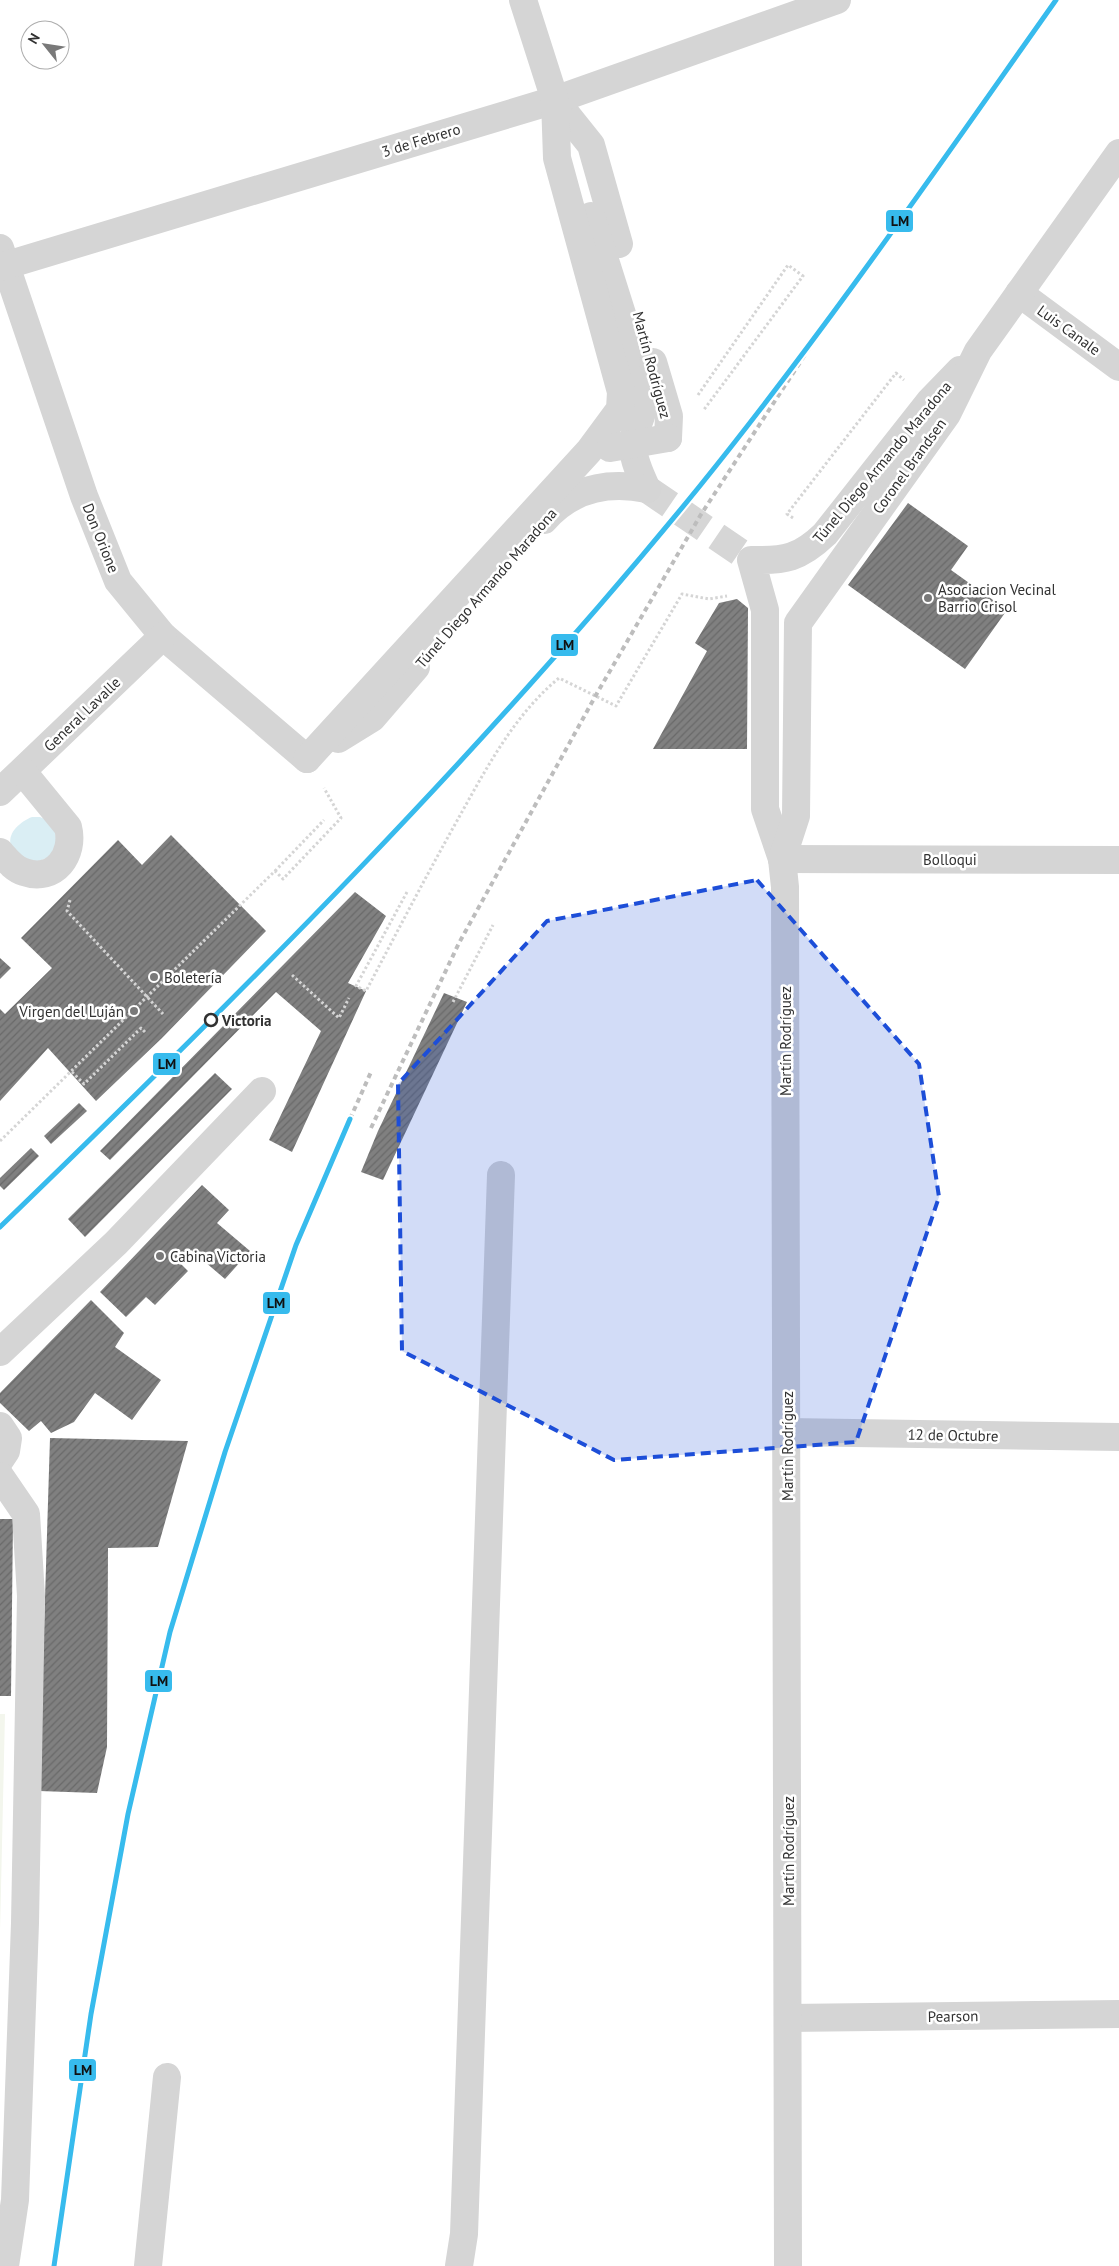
<svg xmlns="http://www.w3.org/2000/svg" width="1119" height="2266" font-family="'PT Sans',sans-serif">
  <defs>
    <pattern id="building-hatch" width="6" height="6" patternUnits="userSpaceOnUse" patternTransform="scale(1.25)"><rect width="6" height="6" fill="#808080"/><path d="M-1 1l2-2M0 6l6-6M5 7l2-2" fill="none" stroke="#696969"/></pattern>
  </defs>
  <rect width="100%" height="100%" fill="#fff"/>
  <path fill="#f3f6ed" d="M 0,1714 L 5,1714 L 0,1932 Z"/>
  <path fill="#daeef4" d="M 32,817 L 40,817 L 54,823 L 58,853 L 30,865 C 25,861 15,854 12,848 C 5,834 21,821 32,817 Z"/>
  <g fill="url(#building-hatch)">
    <path d="M 908,503 L 968,546 L 951,570 L 1007,610 L 965,669 L 848,585 Z"/>
    <path d="M 737,599 L 748,608 L 747,749 L 653,749 L 707,651 L 695,643 L 719,603 Z"/>
    <path d="M 171,835 L 266,931 L 162,1038 L 96,1101 L 48,1048 L 0,1101 L 0,1009 L 5,1014 L 52,968 L 21,938 L 118,840 L 142,865 Z"/>
    <path d="M 355,892 L 386,916 L 348,983 L 366,991 L 292,1152 L 269,1140 L 321,1031 L 276,992 L 110,1160 L 100,1151 Z"/>
    <path d="M 0,958 L 11,968 L 0,979 Z"/>
    <path d="M 444,993 L 467,1002 L 383,1180 L 361,1172 L 378,1131 Z"/>
    <path d="M 215,1073 L 232,1089 L 85,1237 L 68,1219 Z"/>
    <path d="M 79,1103 L 87,1111 L 51,1144 L 44,1136 Z"/>
    <path d="M 31,1148 L 39,1156 L 4,1190 L 0,1186 L 0,1178 Z"/>
    <path d="M 202,1185 L 229,1210 L 217,1223 L 250,1251 L 225,1279 L 191,1250 L 179,1262 L 188,1271 L 155,1305 L 146,1297 L 126,1317 L 100,1292 Z"/>
    <path d="M 91,1300 L 124,1333 L 115,1347 L 161,1380 L 132,1420 L 95,1393 L 74,1422 L 51,1433 L 41,1421 L 29,1431 L 0,1403 L 0,1393 Z"/>
    <path d="M 50,1438 L 188,1441 L 158,1547 L 108,1548 L 107,1747 L 97,1793 L 39,1791 Z"/>
    <path d="M 0,1519 L 13,1519 L 11,1696 L 0,1696 Z"/>
  </g>
  <g fill="none" stroke-linecap="round" stroke-linejoin="round">
    <path stroke="#d6d6d6" stroke-width="28" stroke-dasharray="28 14" stroke-linecap="butt" d="M 647,489 L 751,560"/>
    <g stroke="#d5d5d5" stroke-width="3" stroke-dasharray="2.5 2.5" stroke-linecap="butt">
      <path d="M 698,395 L 788,265 L 803,276 L 703,411"/>
      <path d="M 793,518 L 787,514 L 896,373 L 904,380"/>
      <path d="M 275,871 L 324,820"/>
      <path d="M 407,892 L 356,986 L 366,991 C 396,934 426,876 458,819 C 486,769 514,715 559,678 L 616,706 L 682,594 L 709,599 L 727,596"/>
      <path d="M 70,900 L 67,911 L 163,1014"/>
      <path d="M 292,975 L 339,1018 L 349,998"/>
      <path d="M 453,1002 L 493,925"/>
      <path d="M 72,1072 L 84,1084 L 141,1028 L 145,1032"/>
      <path d="M 0,1141 L 275,871 L 283,879 L 341,818 L 324,788"/>
    </g>
    <g stroke="#d5d5d5" stroke-width="28">
      <path d="M 555,100 L 591,145 L 619,244"/>
      <path d="M 591,216 L 641,374 C 644,386 645,397 643,409 C 640,423 632,433 633,448 C 634,462 641,476 647,489"/>
      <path d="M 0,248 L 84,496 L 118,581 L 163,636 L 307,759"/>
      <path d="M 0,267 L 555,100 L 837,0"/>
      <path d="M 1019,293 L 1119,367"/>
      <path d="M 653,362 L 669,416 L 668,438"/>
      <path d="M 544,520 C 571,489 607,481 647,489"/>
      <path d="M 338,739 L 372,718 L 416,667"/>
      <path d="M 307,759 L 589,451 L 620,409 L 621,392 L 557,158 L 555,100 L 523,0"/>
      <path d="M 0,792 L 163,636"/>
      <path d="M 0,852 C 7,860 14,869 24,872 C 55,883 75,854 68,827 L 23,772"/>
      <path d="M 782,859 L 765,809 L 765,610 L 751,560 C 785,561 800,558 825,534 L 930,401 L 960,370"/>
      <path d="M 782,859 L 1119,860"/>
      <path d="M 0,1352 L 116,1243 L 262,1091"/>
      <path d="M 0,1426 L 8,1438 L 6,1451 L 0,1460"/>
      <path d="M 787,1432 L 1119,1437"/>
      <path d="M 0,1476 L 26,1514 L 31,1596 L 25,1923 L 15,2200 L 5,2266"/>
      <path d="M 788,2018 L 1119,2014"/>
      <path d="M 148,2266 L 167,2077"/>
      <path d="M 459,2266 L 464,2234 L 501,1175"/>
      <path d="M 788,2266 L 785,887 L 782,859 L 796,816 L 798,623 L 947,414 L 978,351 L 1119,153"/>
    </g>
    <g stroke="#bdbdbd" stroke-width="4" stroke-dasharray="5 4" stroke-linecap="butt">
      <path d="M 350,1119 L 371,1072"/>
      <path d="M 371,1128 L 459,943 L 596,695 L 700,516 L 812,344"/>
    </g>
    <path stroke="#d5d5d5" stroke-width="28" d="M 610,448 L 668,438"/>
    <g stroke="#fff" stroke-width="9">
      <g id="rail-1">
        <path d="M 0,1227 C 244,991 485,750 699,487 C 826,330 940,164 1056,0"/>
        <path d="M 54,2266 L 91,2014 L 128,1814 L 170,1632 L 225,1452 L 296,1245 L 350,1119"/>
      </g>
    </g>
    <use href="#rail-1" stroke="#37bbed" stroke-width="5"/>
  </g>
  <path fill="#1d4ed8" fill-opacity="0.2" stroke="#1d4ed8" stroke-width="4" stroke-dasharray="10 6" stroke-linejoin="round" d="M 757,880 L 919,1064 L 939,1197 L 856,1442 L 614,1460 L 402,1351 L 398,1084 L 547,921 Z"/>
  <g fill="#797979" stroke="#fff" stroke-width="2">
    <circle cx="928" cy="598" r="5"/>
    <circle cx="154" cy="977" r="5"/>
    <circle cx="134" cy="1011" r="5"/>
    <circle cx="160" cy="1256" r="5"/>
  </g>
  <circle fill="#fff" stroke="#313131" stroke-width="2.5" cx="211" cy="1020" r="6"/>
  <g text-anchor="middle" dominant-baseline="central" stroke-width="5" stroke-linejoin="round" paint-order="stroke">
    <g font-size="15" fill="#313131" stroke="#fff">
      <text transform="translate(421 140) rotate(-17)">3 de Febrero</text>
      <text transform="translate(1069 330) rotate(36)">Luis Canale</text>
      <text transform="translate(652 365) rotate(75)">Martín Rodríguez</text>
      <text transform="translate(882 462) rotate(-50)">Túnel Diego Armando Maradona</text>
      <text transform="translate(909 466) rotate(-54)">Coronel Brandsen</text>
      <text transform="translate(101 538) rotate(68)">Don Orione</text>
      <text transform="translate(486 588) rotate(-49)">Túnel Diego Armando Maradona</text>
      <text transform="translate(82 714) rotate(-44)">General Lavalle</text>
      <text x="950" y="859">Bolloqui</text>
      <text transform="translate(785 1041) rotate(-90)">Martín Rodríguez</text>
      <text transform="translate(953 1435) rotate(1)">12 de Octubre</text>
      <text transform="translate(787 1446) rotate(-90)">Martín Rodríguez</text>
      <text transform="translate(788 1851) rotate(-90)">Martín Rodríguez</text>
      <text transform="translate(953 2016) rotate(-1)">Pearson</text>
    </g>
    <g font-size="15" fill="#313131" stroke="#fff" text-anchor="start">
      <text x="938" y="589">Asociacion Vecinal<tspan x="938" dy="17">Barrio Crisol</tspan></text>
      <text x="164" y="977">Boletería</text>
      <text x="124" y="1011" text-anchor="end">Virgen del Luján</text>
      <text x="170" y="1256">Cabina Victoria</text>
    </g>
    <g font-size="15" font-weight="bold" fill="#313131" stroke="#fff" text-anchor="start">
      <text x="222" y="1020">Victoria</text>
    </g>
  </g>
  <g stroke="#fff" stroke-width="2">
    <rect x="885" y="209" width="29" height="24" rx="5" fill="#37bbed"/>
    <rect x="550" y="633" width="29" height="24" rx="5" fill="#37bbed"/>
    <rect x="152" y="1052" width="29" height="24" rx="5" fill="#37bbed"/>
    <rect x="262" y="1291" width="29" height="24" rx="5" fill="#37bbed"/>
    <rect x="144" y="1669" width="29" height="24" rx="5" fill="#37bbed"/>
    <rect x="68" y="2058" width="29" height="24" rx="5" fill="#37bbed"/>
  </g>
  <g font-size="14" text-anchor="middle" font-weight="bold" fill="#111">
    <text x="900" y="226">LM</text>
    <text x="565" y="650">LM</text>
    <text x="167" y="1069">LM</text>
    <text x="276" y="1308">LM</text>
    <text x="159" y="1686">LM</text>
    <text x="83" y="2075">LM</text>
  </g>
  <g transform="translate(45 45) rotate(300)"><circle r="24" fill="#ffffff" stroke="#adadad"/>
  <path d="M0-4L9 19L0 12L-9 19Z" fill="#797979"/>
  <text y="-8" font-size="14" font-weight="bold" text-anchor="middle" fill="#313131">N</text>
  </g>
</svg>
